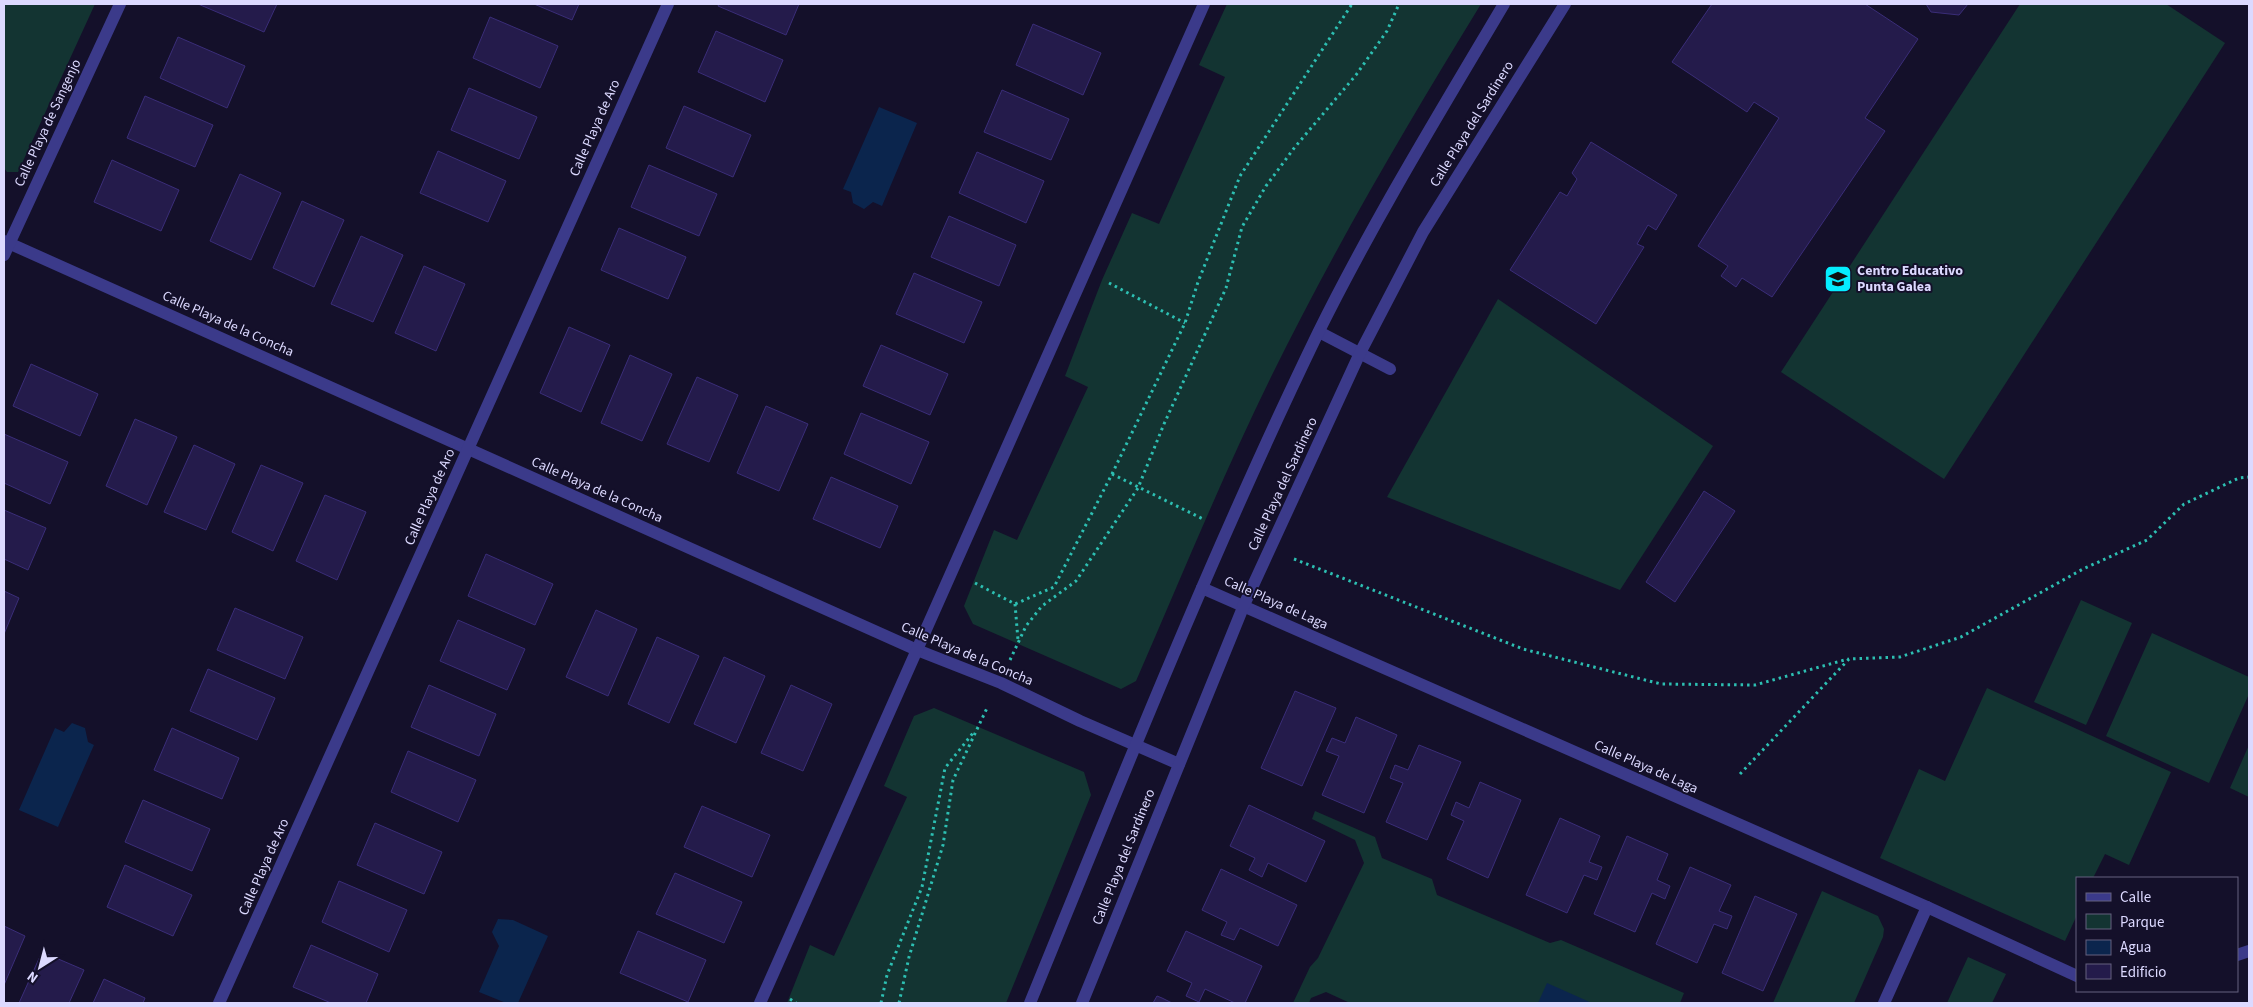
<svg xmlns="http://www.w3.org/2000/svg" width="2253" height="1007" font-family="'Source Sans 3',sans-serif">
  <rect width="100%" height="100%" fill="#14102a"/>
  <g fill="#133432">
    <path d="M 4,4 L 95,4 L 18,172 L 7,172 L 4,168 Z"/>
    <path d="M 1227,4 L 1481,4 C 1406,126 1334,249 1271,377 C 1222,477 1180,580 1136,681 L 1121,689 L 973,624 L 964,606 L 994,530 L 1017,540 L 1088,387 L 1065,376 L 1102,280 L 1132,213 L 1159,224 L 1225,77 L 1199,65 Z"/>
    <path d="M 2020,4 L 2166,4 L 2225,43 L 1944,479 L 1781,372 Z"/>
    <path d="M 1498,299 L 1713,446 L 1620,590 L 1387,497 Z"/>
    <path d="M 2081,600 L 2132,623 L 2086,725 L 2034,702 Z"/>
    <path d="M 2152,633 L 2249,677 L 2249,694 L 2209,783 L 2106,736 Z"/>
    <path d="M 1987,688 L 2171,772 L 2129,865 L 2105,854 L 2093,878 L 2077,878 L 2077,915 L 2065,941 L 1880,858 L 1919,769 L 1945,781 Z"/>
    <path d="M 934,708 L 1084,772 L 1091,795 L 1006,1003 L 787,1003 L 810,945 L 834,956 L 907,797 L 884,786 L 914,716 Z"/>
    <path d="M 2249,745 L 2249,797 L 2230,788 Z"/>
    <path d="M 1315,811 L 1375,837 L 1382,858 L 1432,879 L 1437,895 L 1550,943 L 1561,940 L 1684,993 L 1680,1003 L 1350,1003 L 1326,992 L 1311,998 L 1309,1003 L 1293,1003 L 1310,967 L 1318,958 L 1364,863 L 1355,840 L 1312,819 Z"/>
    <path d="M 1822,891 L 1878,916 L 1884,929 L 1883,937 L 1854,1003 L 1773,1003 Z"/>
    <path d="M 1968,957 L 2006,974 L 1992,1003 L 1947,1003 Z"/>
  </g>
  <g fill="#0b254d">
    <path d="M 879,107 L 917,123 L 882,206 L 873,202 L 864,209 L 853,203 L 851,192 L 843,189 Z"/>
    <path d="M 72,723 L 85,728 L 88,742 L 94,745 L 58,827 L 19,810 L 55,728 L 64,732 Z"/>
    <path d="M 498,919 L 513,920 L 548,936 L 518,1003 L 506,1003 L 479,992 L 499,946 L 492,932 Z"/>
    <path d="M 1547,983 L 1592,1003 L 1538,1003 Z"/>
  </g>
  <g fill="#241b4b" stroke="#3a2d78">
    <path d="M 198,4 L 277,4 L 264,32 Z"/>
    <path d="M 534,4 L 579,4 L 572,20 Z"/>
    <path d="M 719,4 L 799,4 L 786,35 L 718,6 Z"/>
    <path d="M 1712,4 L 1865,4 L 1918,39 L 1865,118 L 1885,131 L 1772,297 L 1742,278 L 1736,287 L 1721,276 L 1728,266 L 1698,246 L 1779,118 L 1754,102 L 1747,112 L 1672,62 Z"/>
    <path d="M 1926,4 L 1968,4 L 1959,15 L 1931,12 Z"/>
    <path d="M 490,17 L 558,46 L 540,88 L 473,58 Z"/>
    <path d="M 1033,24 L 1101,53 L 1083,95 L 1016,65 Z"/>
    <path d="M 716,31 L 783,60 L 765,102 L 698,72 Z"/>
    <path d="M 178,37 L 245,66 L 227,108 L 160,78 Z"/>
    <path d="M 469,88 L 537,117 L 519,159 L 451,130 Z"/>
    <path d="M 1002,90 L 1069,119 L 1051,160 L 984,132 Z"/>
    <path d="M 145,96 L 213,125 L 195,167 L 127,138 Z"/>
    <path d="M 684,106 L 751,135 L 733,177 L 666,148 Z"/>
    <path d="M 1591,142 L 1677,195 L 1656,230 L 1648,225 L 1637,244 L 1644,247 L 1596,324 L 1510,270 L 1560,192 L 1567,196 L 1577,179 L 1572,173 Z"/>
    <path d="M 438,151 L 506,181 L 488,222 L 420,193 Z"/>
    <path d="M 977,152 L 1044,181 L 1026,223 L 959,193 Z"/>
    <path d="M 112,160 L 179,190 L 161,231 L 94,202 Z"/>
    <path d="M 649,165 L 717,194 L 699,236 L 631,207 Z"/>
    <path d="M 240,174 L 281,193 L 251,260 L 210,241 Z"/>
    <path d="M 302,201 L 344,220 L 314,287 L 273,268 Z"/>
    <path d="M 949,216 L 1016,245 L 999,286 L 931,257 Z"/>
    <path d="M 619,228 L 686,257 L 668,299 L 601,270 Z"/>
    <path d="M 361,236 L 403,255 L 373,322 L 331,304 Z"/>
    <path d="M 424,266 L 465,284 L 436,351 L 395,333 Z"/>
    <path d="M 914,273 L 982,302 L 964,343 L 896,314 Z"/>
    <path d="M 569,327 L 610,345 L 581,412 L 540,393 Z"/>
    <path d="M 881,345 L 948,374 L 930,415 L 863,386 Z"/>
    <path d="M 630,355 L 672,374 L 642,441 L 601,423 Z"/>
    <path d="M 31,364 L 98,394 L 80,436 L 13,406 Z"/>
    <path d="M 697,377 L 738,395 L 709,462 L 667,444 Z"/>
    <path d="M 766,406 L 808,424 L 779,491 L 737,473 Z"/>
    <path d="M 861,413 L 929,442 L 911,484 L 844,454 Z"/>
    <path d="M 135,419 L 177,437 L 147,505 L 106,486 Z"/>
    <path d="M 4,434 L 68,462 L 50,504 L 4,483 Z"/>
    <path d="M 194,445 L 235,464 L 206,530 L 164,512 Z"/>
    <path d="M 261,465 L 303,483 L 273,551 L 232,532 Z"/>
    <path d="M 831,477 L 898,506 L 880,548 L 813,519 Z"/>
    <path d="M 1704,491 L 1735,511 L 1675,602 L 1646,582 Z"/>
    <path d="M 325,495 L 366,512 L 337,580 L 296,561 Z"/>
    <path d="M 4,510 L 46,528 L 28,570 L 4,559 Z"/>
    <path d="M 486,554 L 553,584 L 535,625 L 468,596 Z"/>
    <path d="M 4,591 L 19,598 L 4,634 Z"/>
    <path d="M 235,608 L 303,637 L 285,679 L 217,650 Z"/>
    <path d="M 596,610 L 637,629 L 608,696 L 566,677 Z"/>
    <path d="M 458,620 L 525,649 L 507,690 L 440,661 Z"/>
    <path d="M 657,637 L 699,656 L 669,723 L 628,704 Z"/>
    <path d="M 724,657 L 765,676 L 736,743 L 694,724 Z"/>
    <path d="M 208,669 L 275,698 L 257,740 L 190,711 Z"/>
    <path d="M 429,685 L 496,714 L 479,756 L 411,727 Z"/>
    <path d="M 791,685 L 832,704 L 803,771 L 761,753 Z"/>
    <path d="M 1295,691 L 1336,708 L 1302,786 L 1261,768 Z"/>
    <path d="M 1356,717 L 1397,735 L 1364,813 L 1322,795 L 1339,756 L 1326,751 L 1332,738 L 1345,743 Z"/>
    <path d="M 172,728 L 239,758 L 222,799 L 154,770 Z"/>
    <path d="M 1419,745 L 1461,762 L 1427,840 L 1386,822 L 1403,783 L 1390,778 L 1395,765 L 1408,770 Z"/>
    <path d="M 408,751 L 476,780 L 458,822 L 391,792 Z"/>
    <path d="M 1480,782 L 1521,800 L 1488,878 L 1447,859 L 1464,821 L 1451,815 L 1456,802 L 1469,808 Z"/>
    <path d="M 143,800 L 210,829 L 192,871 L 125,842 Z"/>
    <path d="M 1249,805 L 1325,841 L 1306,882 L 1268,863 L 1262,877 L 1249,870 L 1255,858 L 1230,846 Z"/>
    <path d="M 702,806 L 770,835 L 752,877 L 684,847 Z"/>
    <path d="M 1560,818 L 1600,836 L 1589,862 L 1602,867 L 1597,880 L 1584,875 L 1567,913 L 1526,895 Z"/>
    <path d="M 375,823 L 442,852 L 424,894 L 357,865 Z"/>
    <path d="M 1627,836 L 1668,854 L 1657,880 L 1670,886 L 1665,899 L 1652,893 L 1635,932 L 1594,914 Z"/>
    <path d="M 125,865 L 192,895 L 173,936 L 107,907 Z"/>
    <path d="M 1690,867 L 1731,885 L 1719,911 L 1732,916 L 1727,929 L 1714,924 L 1697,963 L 1656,944 Z"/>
    <path d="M 1221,869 L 1297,905 L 1278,946 L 1240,928 L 1234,940 L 1221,935 L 1227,922 L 1202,910 Z"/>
    <path d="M 675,873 L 742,902 L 724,943 L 656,914 Z"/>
    <path d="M 339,881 L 407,910 L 389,952 L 322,922 Z"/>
    <path d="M 1755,896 L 1797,914 L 1763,991 L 1722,973 Z"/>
    <path d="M 4,926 L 25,936 L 4,985 Z"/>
    <path d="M 638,931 L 706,960 L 688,1002 L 620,973 Z"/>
    <path d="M 1186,931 L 1262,966 L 1245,1003 L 1235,1003 L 1205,989 L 1199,1002 L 1186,996 L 1192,983 L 1167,971 Z"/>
    <path d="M 311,945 L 378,974 L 366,1003 L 331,1003 L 293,987 Z"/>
    <path d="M 42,952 L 84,970 L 69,1003 L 19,1003 Z"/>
    <path d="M 104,979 L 145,998 L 143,1003 L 93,1003 Z"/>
    <path d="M 1157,996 L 1162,998 L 1172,1003 L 1153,1003 Z"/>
  </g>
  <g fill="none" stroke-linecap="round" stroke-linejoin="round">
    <g stroke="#2dbfb2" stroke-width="3" stroke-dasharray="2.5 4" stroke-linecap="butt">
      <path d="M 1109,283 L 1185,323"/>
      <path d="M 1112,474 L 1203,519"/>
      <path d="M 1294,559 L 1523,649 L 1661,684 L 1755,685 L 1848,659"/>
      <path d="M 975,583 L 1015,604 L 1054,587 L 1112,474 L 1185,323 L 1198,282 L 1240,176 L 1352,4"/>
      <path d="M 1015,604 L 1018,640"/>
      <path d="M 1010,660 L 1026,626 L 1042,606 L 1076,581 L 1138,488 L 1164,424 L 1226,288 L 1242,227 L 1266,186 L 1295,147 L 1356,75 L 1387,31 L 1399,4"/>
      <path d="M 1740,774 L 1849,659 L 1900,657 L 1961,637 L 2083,569 L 2147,540 L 2184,504 L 2239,478 L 2249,477"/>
      <path d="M 790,999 L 796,1003"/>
      <path d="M 881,1003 L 887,975 L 922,887 L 945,768 L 973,733"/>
      <path d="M 899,1003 L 909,957 L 943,845 L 953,780 L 988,706"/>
    </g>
    <path stroke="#3b3a8a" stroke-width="12" d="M 1319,332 L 1390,369"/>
    <g stroke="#3b3a8a" stroke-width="12">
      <path d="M 4,241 L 917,650 L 1001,683 L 1080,721 L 1179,764"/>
      <path d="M 4,255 L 120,4"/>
      <path d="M 1202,588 L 1927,907 L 2077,976"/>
      <path d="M 2237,955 L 2249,951"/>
      <path d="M 219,1003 L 668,4"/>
      <path d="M 760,1003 L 1204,4"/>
      <path d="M 1030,1003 C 1122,778 1212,552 1318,333 C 1374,220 1440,112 1504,4"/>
      <path d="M 1082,1003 L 1244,605 L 1360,353 L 1423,232 L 1565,4"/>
      <path d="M 1884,1003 L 1927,907"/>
    </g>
  </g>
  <defs>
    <g id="school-square" transform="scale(1.4375)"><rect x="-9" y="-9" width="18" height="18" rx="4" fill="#05edff" stroke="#14102a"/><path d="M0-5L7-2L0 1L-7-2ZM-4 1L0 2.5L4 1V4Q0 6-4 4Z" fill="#111"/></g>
  </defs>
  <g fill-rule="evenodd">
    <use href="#school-square" x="1838" y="279"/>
  </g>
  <g text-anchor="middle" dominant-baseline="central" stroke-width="4" stroke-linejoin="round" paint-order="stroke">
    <g font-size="14" fill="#dcd9ff" stroke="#14102a">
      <text transform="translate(48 123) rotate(-65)">Calle Playa de Sangenjo</text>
      <text transform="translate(1472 124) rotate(-58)">Calle Playa del Sardinero</text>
      <text transform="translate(595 128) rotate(-66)">Calle Playa de Aro</text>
      <text transform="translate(228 324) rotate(24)">Calle Playa de la Concha</text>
      <text transform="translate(1283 484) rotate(-65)">Calle Playa del Sardinero</text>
      <text transform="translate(597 490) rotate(24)">Calle Playa de la Concha</text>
      <text transform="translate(430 497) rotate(-66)">Calle Playa de Aro</text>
      <text transform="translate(1276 603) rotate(24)">Calle Playa de Laga</text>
      <text transform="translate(967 654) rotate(23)">Calle Playa de la Concha</text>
      <text transform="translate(1646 767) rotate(24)">Calle Playa de Laga</text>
      <text transform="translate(1124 857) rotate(-68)">Calle Playa del Sardinero</text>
      <text transform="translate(264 867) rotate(-66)">Calle Playa de Aro</text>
    </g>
    <g font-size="14" font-weight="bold" fill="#dcd9ff" stroke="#14102a" text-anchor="start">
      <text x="1857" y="271">Centro Educativo<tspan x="1857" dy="16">Punta Galea</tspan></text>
    </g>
  </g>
  <rect width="2253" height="1007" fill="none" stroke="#dcd9ff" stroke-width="10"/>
  <rect x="2076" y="877" width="162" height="115" fill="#14102a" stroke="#64607f"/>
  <rect x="2086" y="893" width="25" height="8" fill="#3b3a8a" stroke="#64607f"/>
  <text x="2120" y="902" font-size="15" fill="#dcd9ff">Calle</text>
  <rect x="2086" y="914" width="25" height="15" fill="#133432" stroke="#64607f"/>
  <text x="2120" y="927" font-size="15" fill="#dcd9ff">Parque</text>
  <rect x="2086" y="940" width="25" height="15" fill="#0b254d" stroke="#64607f"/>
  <text x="2120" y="952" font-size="15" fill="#dcd9ff">Agua</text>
  <rect x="2086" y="964" width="25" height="15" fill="#241b4b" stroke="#64607f"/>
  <text x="2120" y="977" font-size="15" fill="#dcd9ff">Edificio</text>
  <g transform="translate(40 967) rotate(216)" stroke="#14102a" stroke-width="4" paint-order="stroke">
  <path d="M0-4L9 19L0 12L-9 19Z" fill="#dcd9ff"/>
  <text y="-8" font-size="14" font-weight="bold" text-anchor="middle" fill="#dcd9ff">N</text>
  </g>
</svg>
